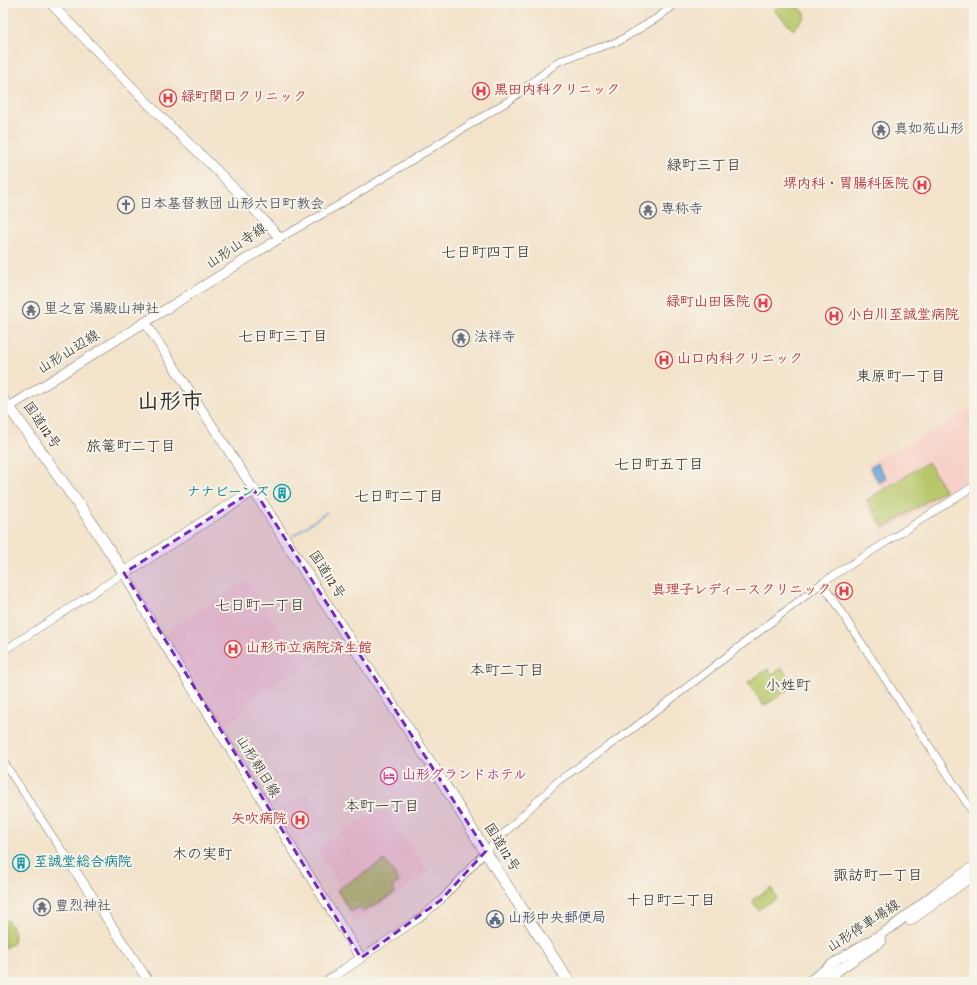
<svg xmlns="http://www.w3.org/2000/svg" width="977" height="985" font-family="Dekko,'Klee One',sans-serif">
  <rect width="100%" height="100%" fill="#f7f3e8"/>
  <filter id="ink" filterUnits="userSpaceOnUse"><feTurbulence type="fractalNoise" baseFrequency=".025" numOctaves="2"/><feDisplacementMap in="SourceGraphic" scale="8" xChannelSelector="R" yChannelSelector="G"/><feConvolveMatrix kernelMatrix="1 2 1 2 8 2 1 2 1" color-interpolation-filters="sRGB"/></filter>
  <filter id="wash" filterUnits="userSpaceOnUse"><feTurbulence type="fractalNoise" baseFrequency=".012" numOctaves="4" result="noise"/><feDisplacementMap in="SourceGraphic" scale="16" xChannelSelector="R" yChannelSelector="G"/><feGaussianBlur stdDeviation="0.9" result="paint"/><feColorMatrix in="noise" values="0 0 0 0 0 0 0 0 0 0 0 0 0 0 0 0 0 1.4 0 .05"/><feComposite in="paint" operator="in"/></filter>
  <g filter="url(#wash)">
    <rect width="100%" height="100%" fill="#f3e3ca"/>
    <g fill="#f7d1c7">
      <path d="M 969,409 L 974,417 L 974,476 L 883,533 L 863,500 L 880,489 L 866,466 L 892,451 L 931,433 Z"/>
      <path d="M 247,580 L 301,666 L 250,701 L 248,708 L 222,729 L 166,632 Z"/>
      <path d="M 307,793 L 328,826 L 293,847 L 273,814 Z"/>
      <path d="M 377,811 L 388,814 L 404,840 L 427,869 L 427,874 L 356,921 L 353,921 L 335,888 L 339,885 L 315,847 Z"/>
    </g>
    <g fill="#b7c76a" stroke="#71794a">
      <path d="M 781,3 L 794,3 L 805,13 L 805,17 L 793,30 L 774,10 Z"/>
      <path d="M 928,462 L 945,490 L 884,528 L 867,500 Z"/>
      <path d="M 782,668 L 794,686 L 764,706 L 748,682 L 768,669 L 772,674 Z"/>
      <path d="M 385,860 L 399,882 L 392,887 L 395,893 L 363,912 L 360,907 L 351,912 L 337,890 Z"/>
      <path d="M 771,888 L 777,898 L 758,910 L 752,900 Z"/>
      <path d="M 3,918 L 8,921 L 15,932 L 13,943 L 3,949 Z"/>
    </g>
    <path fill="#61a5d6" stroke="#466880" d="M 877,463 L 887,479 L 879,483 L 870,468 Z"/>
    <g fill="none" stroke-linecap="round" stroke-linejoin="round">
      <path stroke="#61a5d6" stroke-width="1.5" d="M 293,536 L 327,512"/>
    </g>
  </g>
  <g filter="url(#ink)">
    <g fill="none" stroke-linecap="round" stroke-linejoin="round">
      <g stroke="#716b63" stroke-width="8">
        <g id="minor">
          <path d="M 280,238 L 337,206 L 510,100 L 559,61 L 619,41 L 657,18 L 677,3"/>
          <path d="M 822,583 L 974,814"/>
          <path d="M 3,651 L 124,573"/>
          <path d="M 3,761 L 64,854"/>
          <path d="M 361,958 L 421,917 L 441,900 L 486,851 L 558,781 L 634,728 L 822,583 L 974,486"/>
        </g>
      </g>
      <g stroke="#716b63" stroke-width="10">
        <g id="major">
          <path d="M 145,322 L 254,490"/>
          <path d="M 3,398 L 9,407 L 280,238 C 246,200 211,162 172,128 L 50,3"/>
          <path d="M 124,573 L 157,632 L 361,958 L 326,982"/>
          <path d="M 64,854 L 149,982"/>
          <path d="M 910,921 L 974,875"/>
          <path d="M 808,982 L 839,959 L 891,928 L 935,893 L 974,866"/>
          <path d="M 821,982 L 882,941"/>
        </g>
      </g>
      <g stroke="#716b63" stroke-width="12">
        <path id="highway" d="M 3,411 L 9,407 L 87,516 L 124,573 L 254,490 L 309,578 L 435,770 L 500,875 L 569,982"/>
      </g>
      <use href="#minor" stroke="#fff" stroke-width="7"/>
      <use href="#major" stroke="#fff" stroke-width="9"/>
      <use href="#highway" stroke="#fff" stroke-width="11"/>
    </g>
  </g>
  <path fill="#7b2cbf" fill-opacity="0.2" stroke="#7b2cbf" stroke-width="3" stroke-dasharray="8 5" stroke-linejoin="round" d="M 254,490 L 486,851 L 441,900 L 361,958 L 124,573 Z"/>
  <defs>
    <g id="hospital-ring" transform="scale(0.9)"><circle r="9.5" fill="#f7f3e8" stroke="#e0444e" stroke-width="1.5"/><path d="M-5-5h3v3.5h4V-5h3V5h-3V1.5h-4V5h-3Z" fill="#e0444e"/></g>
    <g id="temple-ring" transform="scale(0.9)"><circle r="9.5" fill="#f7f3e8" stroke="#6b7280" stroke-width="1.5"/><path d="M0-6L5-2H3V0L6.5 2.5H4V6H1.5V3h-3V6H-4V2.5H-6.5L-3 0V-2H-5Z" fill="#6b7280"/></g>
    <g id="church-ring" transform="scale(0.9)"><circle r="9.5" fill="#f7f3e8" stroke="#6b7280" stroke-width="1.5"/><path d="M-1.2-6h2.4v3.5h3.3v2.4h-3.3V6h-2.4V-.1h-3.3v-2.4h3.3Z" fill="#6b7280"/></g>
    <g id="building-ring" transform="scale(0.9)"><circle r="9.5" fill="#f7f3e8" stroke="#0f9aa8" stroke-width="1.5"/><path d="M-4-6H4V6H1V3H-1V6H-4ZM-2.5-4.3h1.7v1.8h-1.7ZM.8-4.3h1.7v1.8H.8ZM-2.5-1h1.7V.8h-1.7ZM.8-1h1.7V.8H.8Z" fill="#0f9aa8"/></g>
    <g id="hotel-ring" transform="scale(0.9)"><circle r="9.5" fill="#f7f3e8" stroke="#d1479c" stroke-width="1.5"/><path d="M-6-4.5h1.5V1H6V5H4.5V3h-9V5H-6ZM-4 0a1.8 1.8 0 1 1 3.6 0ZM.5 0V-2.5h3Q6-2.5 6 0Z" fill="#d1479c"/></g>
    <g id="civic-ring" transform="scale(0.9)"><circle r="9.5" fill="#f7f3e8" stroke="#5c6f8a" stroke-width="1.5"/><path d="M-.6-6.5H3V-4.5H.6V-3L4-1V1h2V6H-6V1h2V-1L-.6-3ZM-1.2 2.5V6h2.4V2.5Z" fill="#5c6f8a"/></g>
  </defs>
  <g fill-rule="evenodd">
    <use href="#hospital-ring" x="481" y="91"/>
    <use href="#hospital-ring" x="168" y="98"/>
    <use href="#temple-ring" x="881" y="130"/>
    <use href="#hospital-ring" x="922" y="185"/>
    <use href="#church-ring" x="126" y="205"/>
    <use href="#temple-ring" x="648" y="210"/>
    <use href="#hospital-ring" x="763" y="303"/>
    <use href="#temple-ring" x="31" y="310"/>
    <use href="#hospital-ring" x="834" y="316"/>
    <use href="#temple-ring" x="461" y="338"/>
    <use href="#hospital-ring" x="664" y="360"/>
    <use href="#building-ring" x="282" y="493"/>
    <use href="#hospital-ring" x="844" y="591"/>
    <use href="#hospital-ring" x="233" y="649"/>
    <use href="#hotel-ring" x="389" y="776"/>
    <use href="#hospital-ring" x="300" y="820"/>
    <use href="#building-ring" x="21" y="863"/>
    <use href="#temple-ring" x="42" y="907"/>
    <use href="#civic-ring" x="495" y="919"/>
  </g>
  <g text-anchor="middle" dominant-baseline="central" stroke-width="4" stroke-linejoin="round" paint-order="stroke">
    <g font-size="14" font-weight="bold" fill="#be3a42" stroke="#f7f3e8" text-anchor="start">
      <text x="494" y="91">黒田内科クリニック</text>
      <text x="181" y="98">緑町関口クリニック</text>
      <text x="909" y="185" text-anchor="end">堺内科・胃腸科医院</text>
      <text x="750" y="303" text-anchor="end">緑町山田医院</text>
      <text x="847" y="316">小白川至誠堂病院</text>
      <text x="677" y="360">山口内科クリニック</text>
      <text x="831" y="591" text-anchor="end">真理子レディースクリニック</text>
      <text x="246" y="649">山形市立病院済生館</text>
      <text x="287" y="820" text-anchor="end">矢吹病院</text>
    </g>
    <g font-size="14" font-weight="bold" fill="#5b616d" stroke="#f7f3e8" text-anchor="start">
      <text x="894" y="130">真如苑山形</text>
      <text x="139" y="205">日本基督教団 山形六日町教会</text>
      <text x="661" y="210">専称寺</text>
      <text x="44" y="310">里之宮 湯殿山神社</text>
      <text x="474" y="338">法祥寺</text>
      <text x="55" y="907">豊烈神社</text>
    </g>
    <g font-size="14" fill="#2b2b2b" stroke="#f7f3e8">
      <text transform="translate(237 247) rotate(-34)">山形山寺線</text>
      <text transform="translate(69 353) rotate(-32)">山形山辺線</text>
      <text transform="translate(41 426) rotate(55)">国道112号</text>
      <text transform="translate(326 575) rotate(57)">国道112号</text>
      <text transform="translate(257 767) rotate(58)">山形朝日線</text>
      <text transform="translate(501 848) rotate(58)">国道112号</text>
      <text transform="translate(864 927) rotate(-33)">山形停車場線</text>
    </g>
    <g font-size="14" font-weight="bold" fill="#0d838f" stroke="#f7f3e8" text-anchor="end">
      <text x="269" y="493">ナナビーンズ</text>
      <text x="34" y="863" text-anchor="start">至誠堂総合病院</text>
    </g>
    <g font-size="14" font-weight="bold" fill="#b23c85" stroke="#f7f3e8" text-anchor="start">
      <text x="402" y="776">山形グランドホテル</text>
    </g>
    <g font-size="14" font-weight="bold" fill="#4e5e75" stroke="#f7f3e8" text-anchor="start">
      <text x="508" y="919">山形中央郵便局</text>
    </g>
    <g font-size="15" fill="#2b2b2b" stroke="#f7f3e8">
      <text x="704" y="167">緑町三丁目</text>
      <text x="486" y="254">七日町四丁目</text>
      <text x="283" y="338">七日町三丁目</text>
      <text x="901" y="378">東原町一丁目</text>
      <text x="131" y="448">旅篭町二丁目</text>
      <text x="659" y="466">七日町五丁目</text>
      <text x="399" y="498">七日町二丁目</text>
      <text x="260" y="607">七日町一丁目</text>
      <text x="507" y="672">本町二丁目</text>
      <text x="788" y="687">小姓町</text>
      <text x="382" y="808">本町一丁目</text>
      <text x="202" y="856">木の実町</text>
      <text x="878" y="877">諏訪町一丁目</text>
      <text x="671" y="902">十日町二丁目</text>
    </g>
    <g font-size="22" font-weight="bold" fill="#2b2b2b" stroke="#f7f3e8">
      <text x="170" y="403">山形市</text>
    </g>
  </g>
  <rect width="977" height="985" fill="none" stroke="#f7f3e8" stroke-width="16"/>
</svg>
